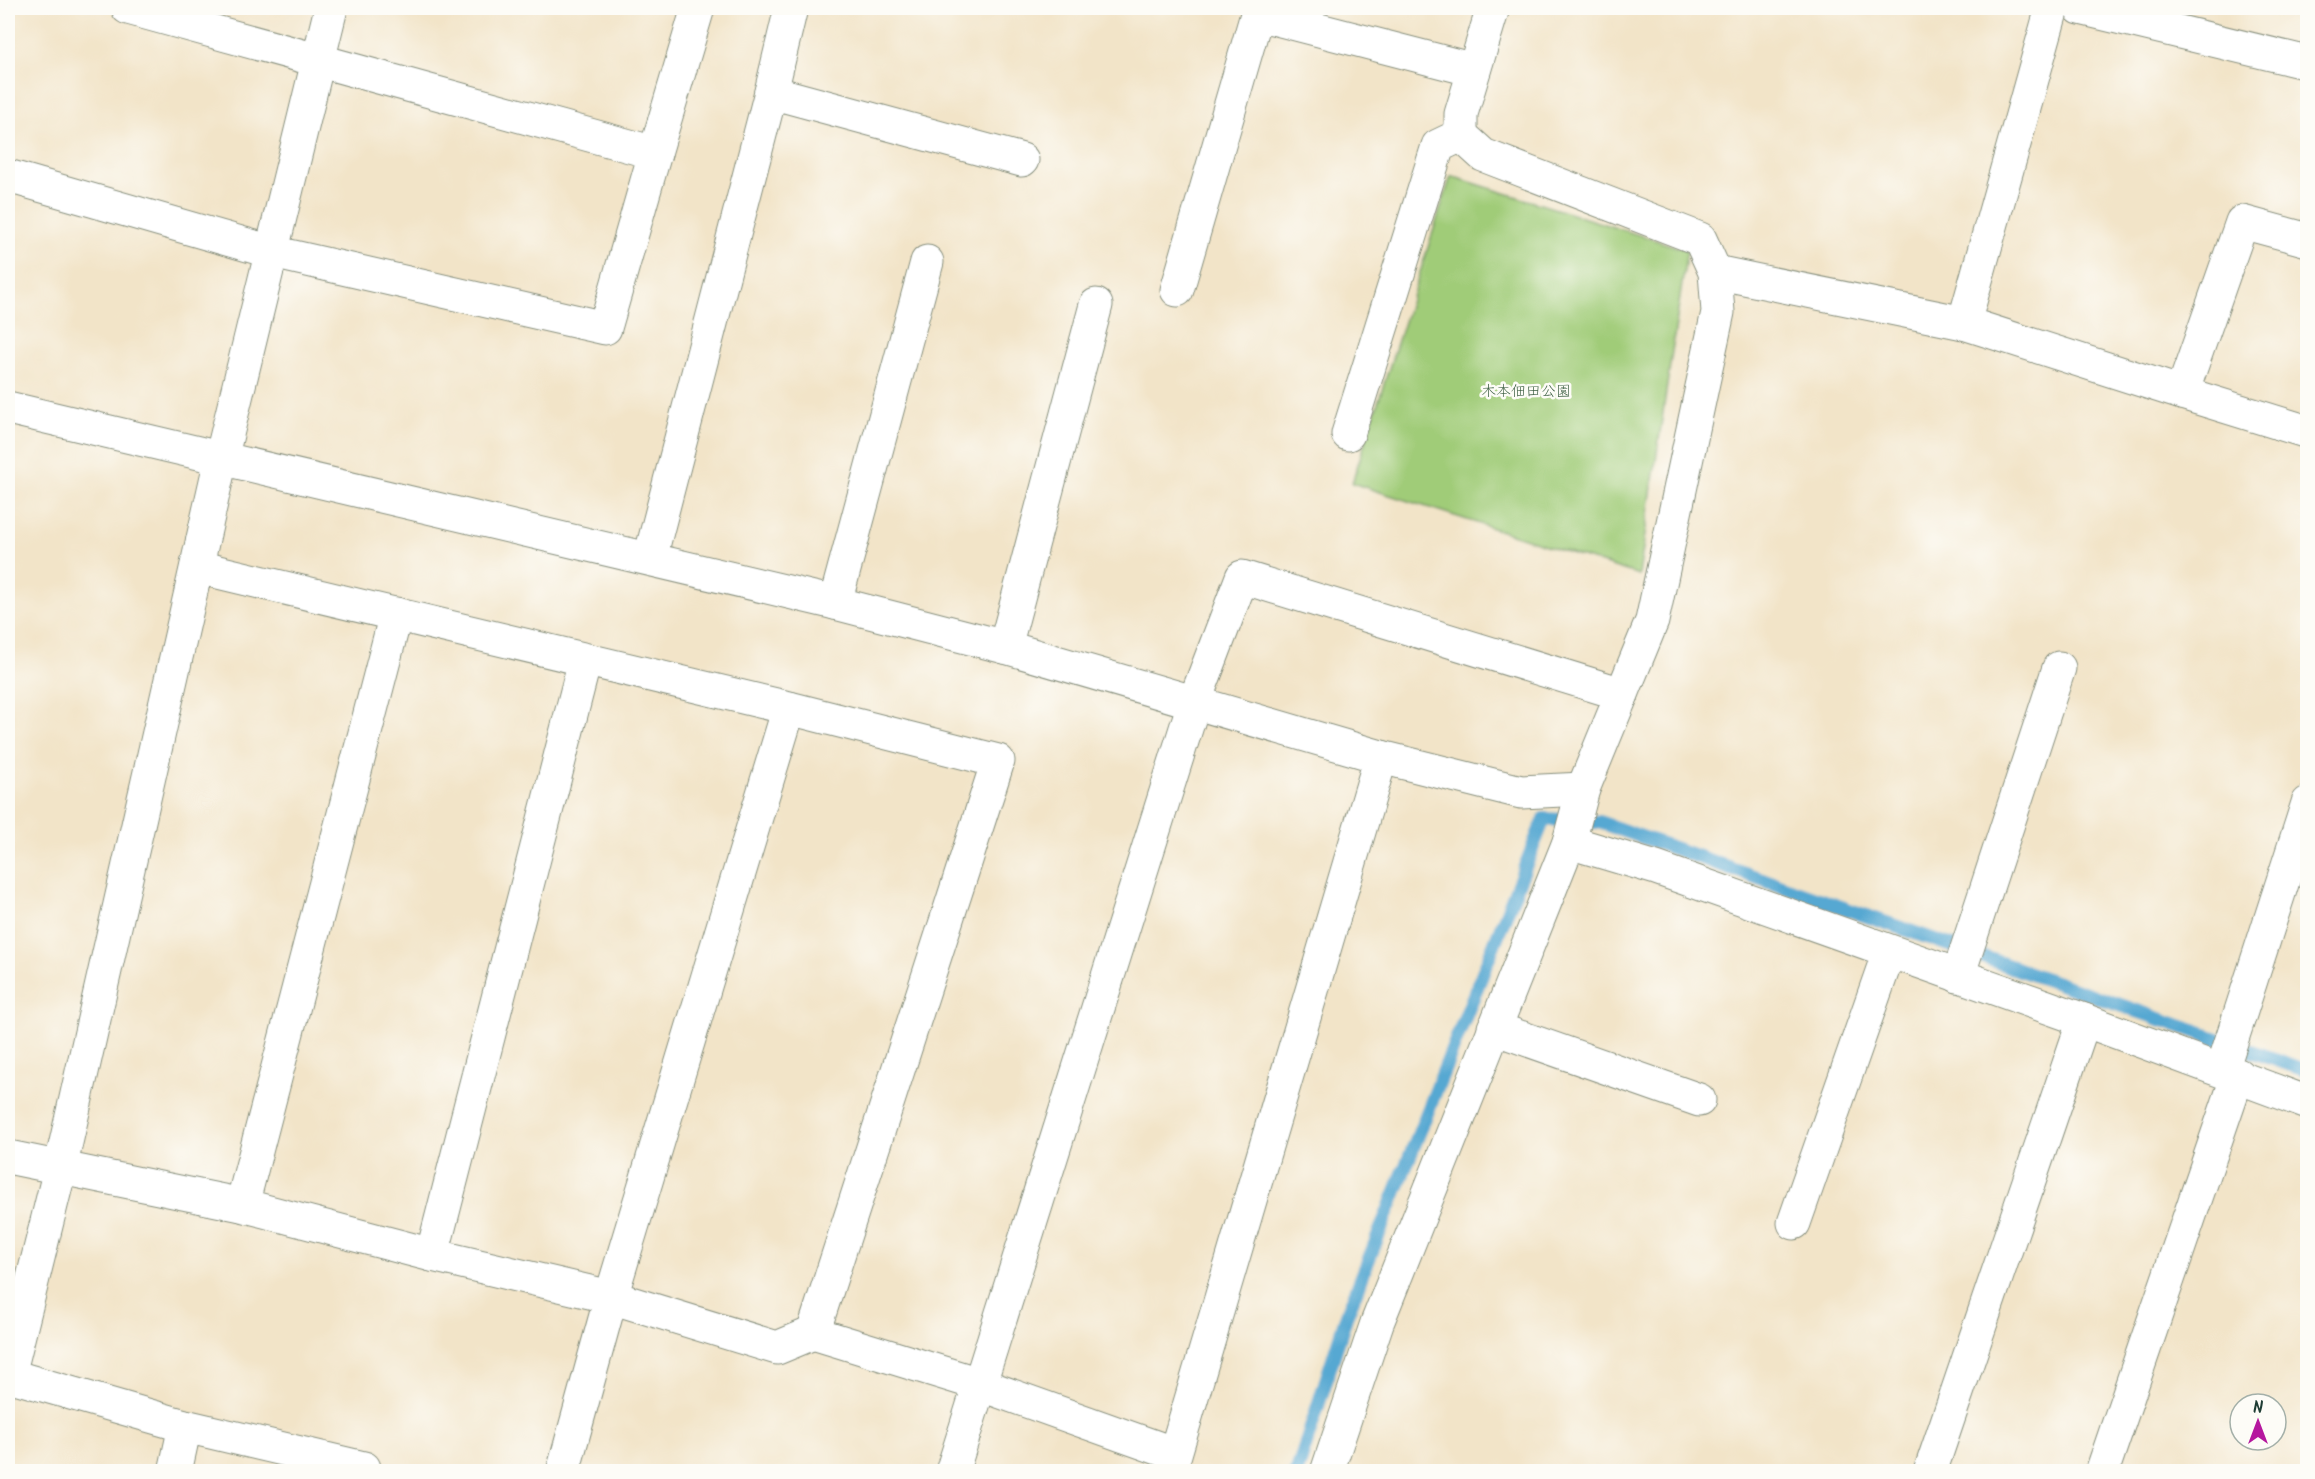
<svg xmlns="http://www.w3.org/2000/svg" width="2315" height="1479" font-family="Kalam,'Klee One',sans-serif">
  <rect width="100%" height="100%" fill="#fdfcf7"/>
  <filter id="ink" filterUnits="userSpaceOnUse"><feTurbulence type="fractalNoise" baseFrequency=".0167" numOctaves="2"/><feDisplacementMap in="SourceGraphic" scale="12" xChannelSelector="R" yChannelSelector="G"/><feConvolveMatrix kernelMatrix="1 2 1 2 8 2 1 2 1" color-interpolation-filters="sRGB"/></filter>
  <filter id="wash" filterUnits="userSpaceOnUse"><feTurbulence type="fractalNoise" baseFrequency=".008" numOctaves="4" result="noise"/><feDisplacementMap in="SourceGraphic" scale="24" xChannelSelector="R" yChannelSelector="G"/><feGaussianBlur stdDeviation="1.35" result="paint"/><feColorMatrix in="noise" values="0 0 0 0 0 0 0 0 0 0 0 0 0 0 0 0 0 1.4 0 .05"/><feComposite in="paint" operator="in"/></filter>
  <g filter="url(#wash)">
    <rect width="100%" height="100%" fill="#f2e4c8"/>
    <path fill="#a0cc78" stroke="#608456" stroke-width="1.5" d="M 1451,176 L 1687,250 L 1639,575 L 1352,483 Z"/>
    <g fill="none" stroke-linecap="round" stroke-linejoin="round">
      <path stroke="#57a8d2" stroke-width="14" d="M 1297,1472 L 1347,1314 L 1544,819 L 1599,822 L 2308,1071"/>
    </g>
  </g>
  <g filter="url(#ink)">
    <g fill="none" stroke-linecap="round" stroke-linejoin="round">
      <g stroke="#88907e" stroke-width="35">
        <g id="minor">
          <path d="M 2080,8 L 2308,63"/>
          <path d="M 771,92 L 1022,160"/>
          <path d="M 1461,135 L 1461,114 L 1493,8"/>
          <path d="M 655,153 L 698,8"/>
          <path d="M 8,176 L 272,252 L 605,328 L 655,153 L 128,8"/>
          <path d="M 1715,272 L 1964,323 L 2182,393 L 2242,222 L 2308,240"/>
          <path d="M 1177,290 L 1257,14 L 1474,70"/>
          <path d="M 1964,323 L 2052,8"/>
          <path d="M 2182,393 L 2308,432"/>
          <path d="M 8,408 L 835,603 L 1005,647 L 1381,757 L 1521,792 L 1583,789"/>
          <path d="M 650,558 L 771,92 L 791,8"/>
          <path d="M 197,567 L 789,708 L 611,1297 L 563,1472"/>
          <path d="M 835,603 L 927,262"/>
          <path d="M 396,614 L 242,1205 L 432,1255"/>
          <path d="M 1005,647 L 1096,305"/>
          <path d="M 585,660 L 432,1255 L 611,1297 L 777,1348 L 813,1333 L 998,761 L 789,708"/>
          <path d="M 1569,842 L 1656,868 L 2084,1020 L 2308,1103"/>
          <path d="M 1958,976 L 2059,668"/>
          <path d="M 1494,1028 L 1699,1100"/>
          <path d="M 2222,1070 L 2308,803"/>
          <path d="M 8,1157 L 242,1205"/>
          <path d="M 1794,1223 L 1889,952"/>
          <path d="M 813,1333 L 979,1384 L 1175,1454 L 1381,757"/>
          <path d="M 8,1375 L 185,1426"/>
          <path d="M 8,1379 L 60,1169 L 221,459 L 331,8"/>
          <path d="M 175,1472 L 185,1426 L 364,1468"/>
          <path d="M 952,1472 L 1194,703 L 1242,577 L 1622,694"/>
          <path d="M 1327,1472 L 1377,1323 L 1569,842 L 1583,789 L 1652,621 L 1718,312 L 1715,272 L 1700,239 L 1483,155 L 1461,135 L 1438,146 L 1348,434"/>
          <path d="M 1930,1472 L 2084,1020"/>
          <path d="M 2102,1472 L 2238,1075"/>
        </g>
      </g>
      <use href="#minor" stroke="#fff" stroke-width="33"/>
    </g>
  </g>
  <g text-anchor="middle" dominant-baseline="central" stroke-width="5" stroke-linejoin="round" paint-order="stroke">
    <g font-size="15" fill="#3f6145" stroke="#fdfcf7">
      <text x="1526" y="392">木本佃田公園</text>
    </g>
  </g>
  <rect width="2315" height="1479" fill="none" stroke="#fdfcf7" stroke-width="30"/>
  <g transform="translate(2258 1422)"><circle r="28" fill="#fdfcf7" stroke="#a4b0a9" stroke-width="1.5"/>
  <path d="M0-4.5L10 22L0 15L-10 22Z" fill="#b5179e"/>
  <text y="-9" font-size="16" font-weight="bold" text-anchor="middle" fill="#1f3d34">N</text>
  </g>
</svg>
